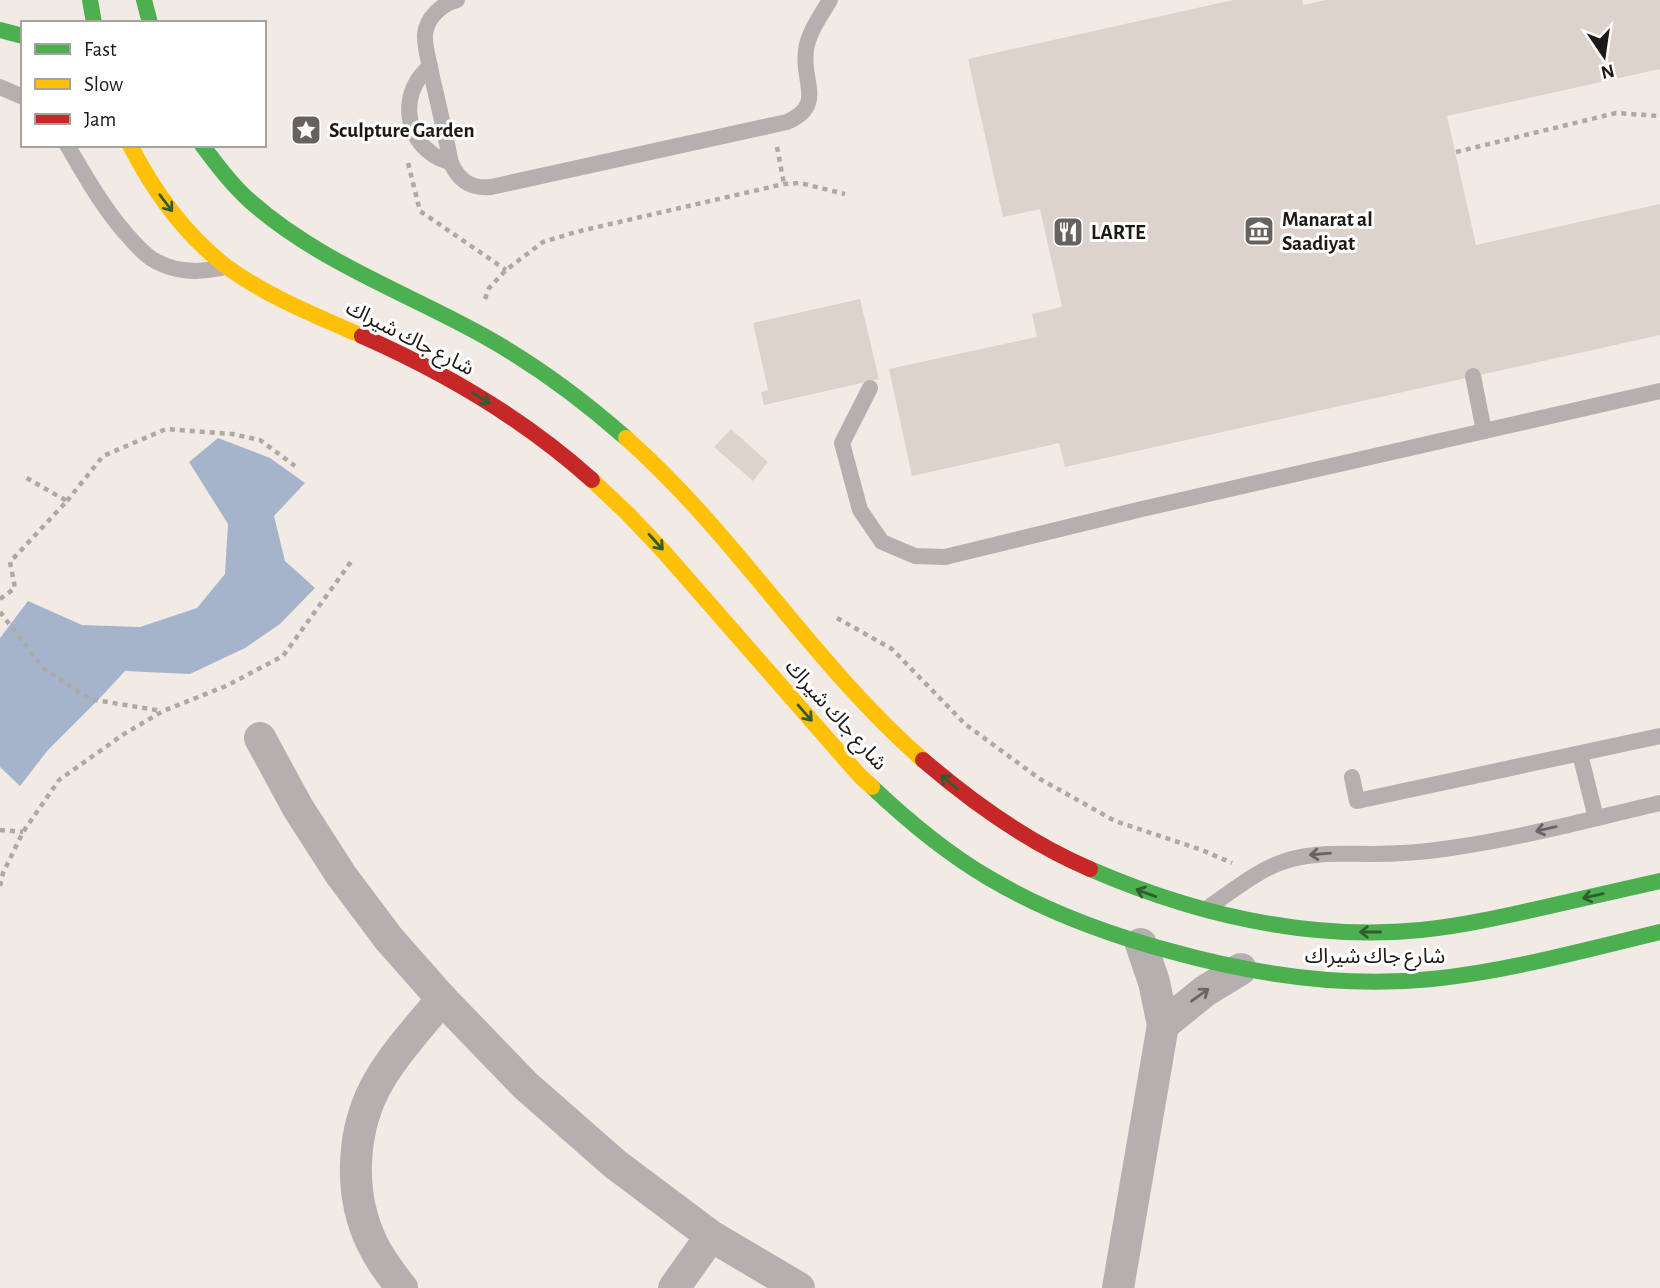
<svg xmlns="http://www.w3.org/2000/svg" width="1660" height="1288" font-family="'Alegreya Sans','Noto Sans Arabic',sans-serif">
  <rect width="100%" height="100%" fill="#f1eae5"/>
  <path fill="#a6b4cb" d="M 218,438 L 270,458 L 305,483 L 274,516 L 285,561 L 315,588 L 280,624 L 245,648 L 190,674 L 125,671 L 99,699 L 48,750 L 20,786 L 0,767 L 0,638 L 28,601 L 82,625 L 140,627 L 197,608 L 225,574 L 228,524 L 189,462 Z"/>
  <g fill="#ded2cd">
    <path d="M 1233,0 L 1302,0 L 1303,5 L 1326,0 L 1660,0 L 1660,69 L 1447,116 L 1476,245 L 1660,204 L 1660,335 L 1065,467 L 1059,443 L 912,476 L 889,369 L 1037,337 L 1032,314 L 1062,307 L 1040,209 L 1003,217 L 968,59 Z"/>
    <path d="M 860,299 L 879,379 L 764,405 L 761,392 L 768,390 L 753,323 Z"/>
    <path d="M 731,429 L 768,462 L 753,481 L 714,447 Z"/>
  </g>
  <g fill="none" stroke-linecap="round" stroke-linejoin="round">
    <g stroke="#aca9a6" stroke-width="4.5" stroke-dasharray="5 5" stroke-linecap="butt">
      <path d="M 777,147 L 784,184"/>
      <path d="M 1456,152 L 1616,113 L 1660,116"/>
      <path d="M 408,163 L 420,211 L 506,270"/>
      <path d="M 485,299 L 489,288 L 506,270 L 543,242 L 576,232 L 784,184 L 800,183 L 845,194"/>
      <path d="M 67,501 L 103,456 L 166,429 L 232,434 L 260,440 L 295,466"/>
      <path d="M 0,599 L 15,588 L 10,562 L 67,501 L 23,476"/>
      <path d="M 0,612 L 43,668 L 89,699 L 162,711"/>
      <path d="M 837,618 L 892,649 L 965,724 L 1040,779 L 1115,821 L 1202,850 L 1232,863"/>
      <path d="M 0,830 L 23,832"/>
      <path d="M 0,886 L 3,873 L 23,832 L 59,780 L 124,734 L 163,711 L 226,686 L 283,656 L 353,559"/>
    </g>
    <g stroke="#b5b0af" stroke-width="16">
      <path d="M 457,0 C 442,4 427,17 425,34 C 424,46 430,65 432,77 C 439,106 445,134 451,163 C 459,181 471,189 491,187 L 787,122 C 826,105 801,81 806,50 C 808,33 821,15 830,0"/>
      <path d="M 430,66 C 425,71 419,77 416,83 C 403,107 409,137 431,153 C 436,158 445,160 451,163"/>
      <path d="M 0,87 L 23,97"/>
      <path d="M 67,145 C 86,177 103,208 128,236 C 135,244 143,253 152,259 C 173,272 198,273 221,268"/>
      <path d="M 1473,376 L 1484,431"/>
      <path d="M 870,388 L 842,443 L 860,510 L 882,542 L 915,556 L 945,557 L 1142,509 L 1660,391"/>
      <path d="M 1580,754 L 1596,818"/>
      <path d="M 1352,777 L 1357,801 L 1660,736"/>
      <path d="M 1209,907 C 1235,889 1261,867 1292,859 C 1318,852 1344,854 1371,854 C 1398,854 1425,852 1451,848 C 1521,838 1591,819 1660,803"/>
    </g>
    <g stroke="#b5b0af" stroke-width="32">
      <path d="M 260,738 L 298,808 L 341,875 L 389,939 L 442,999 L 525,1085 L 615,1164 L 711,1236 L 799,1288"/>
      <path d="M 1163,1025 L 1205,991 L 1241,969"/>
      <path d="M 402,1288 C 391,1274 380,1260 372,1243 C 348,1193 351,1127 380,1079 C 397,1050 421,1025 442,999"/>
      <path d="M 674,1288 L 711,1236"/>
      <path d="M 1118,1288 L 1163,1025 L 1154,982 L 1141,944"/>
    </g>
    <g stroke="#4caf50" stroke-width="16">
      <path d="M 90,0 L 94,23"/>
      <path d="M 144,0 L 150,23"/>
      <path d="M 0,30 L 23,36"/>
      <path d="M 202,145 C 217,165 232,185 250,201 C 319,262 405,292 484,336 C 536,365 582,399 626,438"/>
      <path d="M 872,787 C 908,821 946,853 989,878 C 1045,911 1107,934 1170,951 C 1256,975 1343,988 1432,979 C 1509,971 1585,950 1660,932"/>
      <path d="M 1090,869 C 1194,914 1307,941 1421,930 C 1461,926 1501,917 1541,908 C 1581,899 1620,890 1660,881"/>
    </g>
    <g stroke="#ffc107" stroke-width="16">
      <path d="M 130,145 C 154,192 185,235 227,267 C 268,297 317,316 362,336"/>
      <path d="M 626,438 C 736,535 812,663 923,760"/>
      <path d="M 592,480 L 628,514 L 664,552 L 859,775 L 872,787"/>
    </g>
    <g stroke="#c62828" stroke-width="16">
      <path d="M 362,336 C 446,373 524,419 592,480"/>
      <path d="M 923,760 C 973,803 1029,843 1090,869"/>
    </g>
  </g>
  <defs><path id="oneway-shaft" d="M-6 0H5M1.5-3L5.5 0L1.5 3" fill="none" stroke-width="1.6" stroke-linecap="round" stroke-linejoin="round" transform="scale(1.75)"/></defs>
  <g stroke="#325c30">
    <use href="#oneway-shaft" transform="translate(166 203) rotate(53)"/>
    <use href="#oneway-shaft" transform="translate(481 398) rotate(32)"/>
    <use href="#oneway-shaft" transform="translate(656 542) rotate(48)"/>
    <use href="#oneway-shaft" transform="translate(805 713) rotate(49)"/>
    <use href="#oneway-shaft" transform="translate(949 782) rotate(-141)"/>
    <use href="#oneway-shaft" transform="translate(1146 893) rotate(-160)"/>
    <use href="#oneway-shaft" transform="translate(1593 896) rotate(167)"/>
    <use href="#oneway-shaft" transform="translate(1370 932) rotate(180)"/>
  </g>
  <g stroke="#696462">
    <use href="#oneway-shaft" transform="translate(1546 829) rotate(167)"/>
    <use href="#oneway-shaft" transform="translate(1320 854) rotate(175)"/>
    <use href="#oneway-shaft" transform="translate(1200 995) rotate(-36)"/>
  </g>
  <defs>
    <g id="sight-square" transform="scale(1.575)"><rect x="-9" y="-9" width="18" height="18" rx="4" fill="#67625e" stroke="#fff"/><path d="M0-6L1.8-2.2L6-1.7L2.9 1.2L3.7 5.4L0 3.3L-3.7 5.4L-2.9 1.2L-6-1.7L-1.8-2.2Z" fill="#fff"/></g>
    <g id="museum-square" transform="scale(1.575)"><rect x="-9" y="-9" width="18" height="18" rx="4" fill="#67625e" stroke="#fff"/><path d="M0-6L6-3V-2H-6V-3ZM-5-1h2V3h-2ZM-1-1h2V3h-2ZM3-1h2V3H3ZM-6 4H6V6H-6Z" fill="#fff"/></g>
    <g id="restaurant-square" transform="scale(1.575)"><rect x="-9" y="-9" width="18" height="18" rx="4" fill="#67625e" stroke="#fff"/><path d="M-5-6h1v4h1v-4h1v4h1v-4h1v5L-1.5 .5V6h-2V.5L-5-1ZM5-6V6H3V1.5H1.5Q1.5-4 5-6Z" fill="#fff"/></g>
  </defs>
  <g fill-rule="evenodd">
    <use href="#sight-square" x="306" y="130"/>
    <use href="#museum-square" x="1259" y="231"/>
    <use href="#restaurant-square" x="1068" y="232"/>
  </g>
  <g text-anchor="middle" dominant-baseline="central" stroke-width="6" stroke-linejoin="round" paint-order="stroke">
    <g font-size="21" font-weight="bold" fill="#1d1916" stroke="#fff" text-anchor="start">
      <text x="329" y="130">Sculpture Garden</text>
      <text x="1282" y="219">Manarat al<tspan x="1282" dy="24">Saadiyat</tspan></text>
      <text x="1091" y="232">LARTE</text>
    </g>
    <g font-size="21" fill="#1d1916" stroke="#fff">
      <text transform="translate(410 338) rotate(27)">شارع جاك شيراك</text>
      <text transform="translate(836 715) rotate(48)">شارع جاك شيراك</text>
      <text x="1375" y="956">شارع جاك شيراك</text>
    </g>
  </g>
  <rect x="21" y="21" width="245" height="126" fill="#ffffff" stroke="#a5a3a2" stroke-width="2"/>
  <rect x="35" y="44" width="35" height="10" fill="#4caf50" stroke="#a5a3a2" stroke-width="2"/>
  <text x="84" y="56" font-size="21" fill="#1d1916">Fast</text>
  <rect x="35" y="79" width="35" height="10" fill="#ffc107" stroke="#a5a3a2" stroke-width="2"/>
  <text x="84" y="91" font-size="21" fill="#1d1916">Slow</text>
  <rect x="35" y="114" width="35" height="10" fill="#c62828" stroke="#a5a3a2" stroke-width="2"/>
  <text x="84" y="126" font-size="21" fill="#1d1916">Jam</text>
  <g transform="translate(1604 56) rotate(167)" stroke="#ffffff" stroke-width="5" paint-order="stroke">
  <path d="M0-5L12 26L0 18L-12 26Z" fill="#1d1916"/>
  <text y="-10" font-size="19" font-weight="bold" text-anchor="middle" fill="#1d1916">N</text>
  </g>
</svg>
